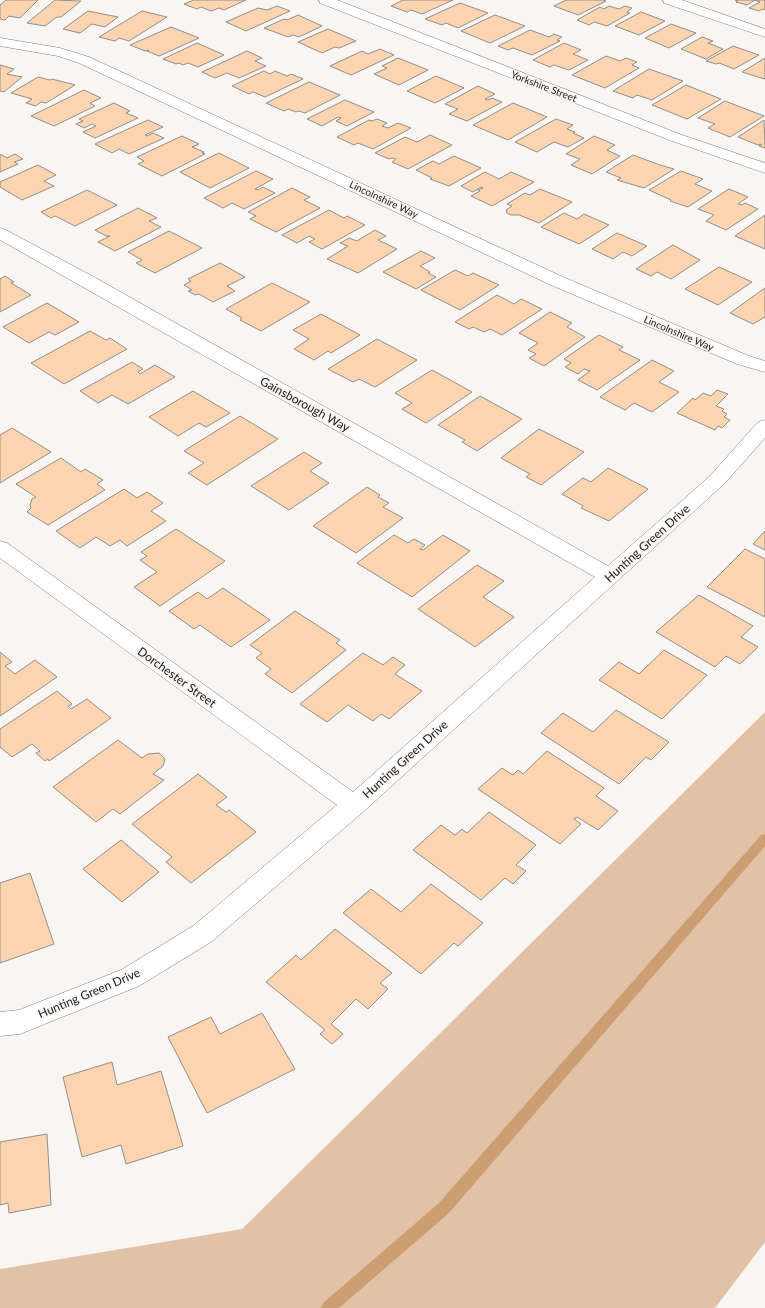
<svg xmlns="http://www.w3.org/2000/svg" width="765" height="1308" font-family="Lato,sans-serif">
  <rect width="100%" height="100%" fill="#f8f5f2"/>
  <path fill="#e1c2a7" d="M 765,712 L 765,1242 L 715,1308 L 0,1308 L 0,1269 L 242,1229 Z"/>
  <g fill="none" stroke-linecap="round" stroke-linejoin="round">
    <path fill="#ce9e73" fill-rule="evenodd" d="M 765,834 L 765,846 L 449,1213 L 339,1308 L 321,1308 L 323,1303 L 439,1203 L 761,835 Z"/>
  </g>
  <g fill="#fcd4b0" stroke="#918f8c">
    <path d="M 6,0 L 38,0 L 20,18 L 9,16 L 5,20 L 0,19 L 0,5 Z"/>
    <path d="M 55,0 L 81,1 L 61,17 L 57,17 L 45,26 L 27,23 Z"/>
    <path d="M 194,0 L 246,0 L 224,10 L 219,8 L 211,11 L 201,7 L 197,9 L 184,4 Z"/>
    <path d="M 403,0 L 453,0 L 422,14 L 411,10 L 407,12 L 391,6 Z"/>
    <path d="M 566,0 L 603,0 L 606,1 L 578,15 L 554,6 Z"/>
    <path d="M 735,0 L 765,0 L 765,10 L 762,9 L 759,11 L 749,8 L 760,2 L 755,0 L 747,5 L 736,2 L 738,1 Z"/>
    <path d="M 460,3 L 488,13 L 458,28 L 446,23 L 442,25 L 425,19 Z"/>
    <path d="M 277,6 L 290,11 L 246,31 L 226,22 L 258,8 L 267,10 Z"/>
    <path d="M 609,6 L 619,9 L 625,6 L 632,8 L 627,12 L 630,13 L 607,26 L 594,22 L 589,25 L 577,20 L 600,7 L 604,9 Z"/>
    <path d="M 88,11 L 118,17 L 105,27 L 92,24 L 80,33 L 63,29 Z"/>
    <path d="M 142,11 L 167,17 L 129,41 L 119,38 L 115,41 L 99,37 Z"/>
    <path d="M 641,12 L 665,21 L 639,35 L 615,26 Z"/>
    <path d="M 298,15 L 322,26 L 299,37 L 293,35 L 288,37 L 264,28 L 284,19 L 287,20 Z"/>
    <path d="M 495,15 L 525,26 L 490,43 L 461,31 Z"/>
    <path d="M 671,24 L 696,33 L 669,48 L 645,38 Z"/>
    <path d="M 171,27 L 199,38 L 159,56 L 147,51 L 149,50 L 145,51 L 130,45 Z"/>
    <path d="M 328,29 L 356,41 L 339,48 L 335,47 L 322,53 L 298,42 Z"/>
    <path d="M 530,30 L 549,37 L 554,34 L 562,37 L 557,40 L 560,41 L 532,55 L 513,48 L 508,50 L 498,46 Z"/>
    <path d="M 702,37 L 713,41 L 708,43 L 723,49 L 706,59 L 681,49 Z"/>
    <path d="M 197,43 L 224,55 L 198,67 L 188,63 L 183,65 L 179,63 L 176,64 L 163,59 Z"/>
    <path d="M 564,43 L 581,50 L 573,54 L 588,60 L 569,70 L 554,65 L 550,67 L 533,60 Z"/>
    <path d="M 733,46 L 759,55 L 734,69 L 719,63 L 716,64 L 706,61 Z"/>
    <path d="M 380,49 L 394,55 L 351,75 L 330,66 L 362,51 L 368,54 Z"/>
    <path d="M 247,51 L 262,58 L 255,61 L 266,66 L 239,78 L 227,73 L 215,78 L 202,72 Z"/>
    <path d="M 606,56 L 620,61 L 626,58 L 637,62 L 632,65 L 639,68 L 605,88 L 572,75 Z"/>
    <path d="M 398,58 L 428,70 L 399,85 L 374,74 L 387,68 L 382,66 Z"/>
    <path d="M 765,58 L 765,79 L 742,72 Z"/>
    <path d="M 0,65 L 14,69 L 7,74 L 22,77 L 4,92 L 0,91 Z"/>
    <path d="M 649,69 L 683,81 L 652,100 L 637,95 L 633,98 L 613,91 Z"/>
    <path d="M 264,71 L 270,74 L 275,71 L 287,76 L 291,74 L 303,79 L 265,97 L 253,92 L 249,94 L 232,86 Z"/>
    <path d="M 436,76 L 464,88 L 435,103 L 407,91 Z"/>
    <path d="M 38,77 L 50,80 L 52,79 L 75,85 L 46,103 L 41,102 L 36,106 L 26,103 L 32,99 L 11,93 Z"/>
    <path d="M 309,82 L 340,95 L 305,113 L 299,111 L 296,112 L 288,109 L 284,111 L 266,103 Z"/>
    <path d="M 686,85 L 721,99 L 687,119 L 652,105 Z"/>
    <path d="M 478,86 L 495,94 L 485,99 L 488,100 L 492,98 L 502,102 L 467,121 L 449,114 L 458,109 L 445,104 Z"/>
    <path d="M 84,90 L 101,98 L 90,103 L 95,106 L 54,126 L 31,116 Z"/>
    <path d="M 345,100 L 374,112 L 347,126 L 336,121 L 341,118 L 338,117 L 322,126 L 307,119 Z"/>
    <path d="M 725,101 L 764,116 L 730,137 L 708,128 L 715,124 L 698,118 Z"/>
    <path d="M 114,103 L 130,111 L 126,113 L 138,118 L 95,138 L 83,132 L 96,126 L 92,124 L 84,128 L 76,124 L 83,121 L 79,119 Z"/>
    <path d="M 513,103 L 547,117 L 508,140 L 473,125 Z"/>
    <path d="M 377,119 L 387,123 L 382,126 L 388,128 L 398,123 L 411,128 L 373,149 L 358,143 L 354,145 L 337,137 L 369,120 L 372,121 Z"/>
    <path d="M 556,119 L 573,125 L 567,129 L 575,132 L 573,133 L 584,138 L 568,147 L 554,142 L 537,152 L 515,142 Z"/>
    <path d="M 148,120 L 163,127 L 145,135 L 147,136 L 153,133 L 164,138 L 129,154 L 119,149 L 112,153 L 95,144 Z"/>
    <path d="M 764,120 L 765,148 L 759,146 L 762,144 L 758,145 L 738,137 Z"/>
    <path d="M 430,135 L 452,145 L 408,169 L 392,162 L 396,159 L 392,158 L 389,159 L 375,153 L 405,137 L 417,142 Z"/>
    <path d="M 182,136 L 199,144 L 192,147 L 204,152 L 202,153 L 205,154 L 162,176 L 138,164 L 144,161 L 137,157 Z"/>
    <path d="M 594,136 L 615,145 L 607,150 L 620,156 L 592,174 L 571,165 L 580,159 L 566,154 Z"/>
    <path d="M 219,153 L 249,168 L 210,188 L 180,172 Z"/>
    <path d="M 0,154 L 7,158 L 15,154 L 23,159 L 14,162 L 18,164 L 0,172 Z"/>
    <path d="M 633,155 L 660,165 L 674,169 L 644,188 L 617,180 L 621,178 L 606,172 Z"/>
    <path d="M 454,156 L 481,168 L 449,186 L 430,179 L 432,178 L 416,170 L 433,161 L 439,164 Z"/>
    <path d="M 38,165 L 56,175 L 44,181 L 54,186 L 22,200 L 0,187 L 0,182 Z"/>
    <path d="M 256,171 L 273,179 L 255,189 L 258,190 L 263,187 L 275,193 L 244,209 L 232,203 L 223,208 L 204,198 Z"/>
    <path d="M 681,171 L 703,179 L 695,184 L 712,191 L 688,207 L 670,201 L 671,200 L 649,190 Z"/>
    <path d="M 485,172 L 499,179 L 511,172 L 534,182 L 492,206 L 471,196 L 480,191 L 478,190 L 483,188 L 481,187 L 473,192 L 461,186 Z"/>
    <path d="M 292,188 L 310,197 L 304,200 L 320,208 L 276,232 L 250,219 L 256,216 L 248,212 Z"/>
    <path d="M 540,189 L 572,202 L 539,223 L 519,215 L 511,215 L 507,213 L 506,210 L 512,206 L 507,204 L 525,193 L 530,195 Z"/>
    <path d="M 729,189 L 748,197 L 738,204 L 742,205 L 745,203 L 758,209 L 726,230 L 706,221 L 714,215 L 698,209 Z"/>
    <path d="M 87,190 L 117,205 L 75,226 L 55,216 L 51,218 L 41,212 Z"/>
    <path d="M 138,208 L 157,218 L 149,221 L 161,227 L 115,251 L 98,242 L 110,236 L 106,236 L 95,230 Z"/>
    <path d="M 329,210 L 344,218 L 347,216 L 365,225 L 322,249 L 309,242 L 315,239 L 309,236 L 297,243 L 282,235 Z"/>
    <path d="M 564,213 L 577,219 L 584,214 L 609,225 L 579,244 L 541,227 Z"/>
    <path d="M 765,215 L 765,249 L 735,236 Z"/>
    <path d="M 375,230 L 386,236 L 378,240 L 397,249 L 358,273 L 327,259 L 348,246 L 340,243 L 349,238 L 357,241 Z"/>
    <path d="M 169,231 L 202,248 L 155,273 L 136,263 L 142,260 L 128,252 Z"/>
    <path d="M 617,233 L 647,246 L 632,256 L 623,252 L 613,259 L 592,249 Z"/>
    <path d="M 673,245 L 700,260 L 671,279 L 657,272 L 651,276 L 636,269 Z"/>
    <path d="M 421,251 L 435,258 L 420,266 L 430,272 L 428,273 L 436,277 L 416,289 L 383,272 Z"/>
    <path d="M 220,263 L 245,277 L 227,286 L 235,291 L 213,302 L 199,294 L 195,295 L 188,291 L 192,290 L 184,285 L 191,281 L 188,279 Z"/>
    <path d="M 719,267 L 752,282 L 718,305 L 685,289 Z"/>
    <path d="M 455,270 L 468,276 L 473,273 L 499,285 L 460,310 L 421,290 Z"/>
    <path d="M 5,276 L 14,282 L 11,283 L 31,295 L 0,312 L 0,279 Z"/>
    <path d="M 272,283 L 310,302 L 261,331 L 240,320 L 242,318 L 226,309 Z"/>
    <path d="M 765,288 L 765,317 L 753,324 L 730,313 Z"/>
    <path d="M 497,295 L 514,304 L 521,299 L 542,309 L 502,335 L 490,329 L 484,332 L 473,327 L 469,329 L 455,322 Z"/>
    <path d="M 47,303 L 79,322 L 55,335 L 49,332 L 29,343 L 3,327 Z"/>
    <path d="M 550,312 L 572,323 L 567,327 L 585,337 L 544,366 L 529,358 L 536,354 L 528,350 L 538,343 L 519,333 Z"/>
    <path d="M 321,314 L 360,335 L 331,353 L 328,351 L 314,360 L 294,349 L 309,339 L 293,330 Z"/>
    <path d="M 90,331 L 106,340 L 110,338 L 127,349 L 64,384 L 31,363 Z"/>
    <path d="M 599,335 L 623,347 L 619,350 L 640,360 L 597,390 L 578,380 L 590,371 L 584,369 L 578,374 L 565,367 L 571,363 L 564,359 Z"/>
    <path d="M 377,339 L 417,360 L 375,387 L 359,379 L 353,382 L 328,369 Z"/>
    <path d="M 652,360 L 674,371 L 659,382 L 679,392 L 652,412 L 634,403 L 625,410 L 600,397 Z"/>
    <path d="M 132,362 L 143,369 L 138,372 L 140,374 L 155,365 L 175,377 L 128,404 L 112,395 L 98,403 L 80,391 Z"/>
    <path d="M 432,370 L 472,392 L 426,423 L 402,409 L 412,403 L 395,393 Z"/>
    <path d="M 717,390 L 728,394 L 716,406 L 724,409 L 722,411 L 727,414 L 724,417 L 730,420 L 722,428 L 718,426 L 715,430 L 677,413 L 693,398 L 695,400 L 703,393 L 711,396 Z"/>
    <path d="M 193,391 L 230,413 L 206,427 L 199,423 L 178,436 L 149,417 Z"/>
    <path d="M 480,396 L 522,419 L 477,451 L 462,442 L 465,440 L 438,425 Z"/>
    <path d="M 240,416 L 278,439 L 207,485 L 188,473 L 204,463 L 184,451 Z"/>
    <path d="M 12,428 L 51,452 L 0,483 L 0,435 Z"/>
    <path d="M 539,429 L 584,452 L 541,485 L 526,477 L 530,474 L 501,458 Z"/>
    <path d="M 304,452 L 322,463 L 310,471 L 329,483 L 289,510 L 251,486 Z"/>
    <path d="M 61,458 L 81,472 L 85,469 L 103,480 L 97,484 L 105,490 L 48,525 L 27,512 L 31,508 L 30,505 L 32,499 L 36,497 L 16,484 Z"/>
    <path d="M 608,468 L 648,489 L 609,521 L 581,508 L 583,506 L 562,494 L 583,478 L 591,482 Z"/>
    <path d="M 367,487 L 380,495 L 378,497 L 389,503 L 383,507 L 403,518 L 356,553 L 313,526 Z"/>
    <path d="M 124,489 L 137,498 L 147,492 L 163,503 L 151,511 L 166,521 L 127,546 L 120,540 L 110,546 L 96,537 L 80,548 L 56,531 Z"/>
    <path d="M 176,529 L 225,561 L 160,606 L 134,587 L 157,572 L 140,560 L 147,556 L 141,552 Z"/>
    <path d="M 765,531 L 765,550 L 753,544 Z"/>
    <path d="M 394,535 L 408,543 L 414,539 L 425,545 L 420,549 L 423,550 L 443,535 L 470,551 L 412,597 L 357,563 Z"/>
    <path d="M 745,549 L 765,559 L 765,617 L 707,587 Z"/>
    <path d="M 477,565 L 504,581 L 483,597 L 514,617 L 475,647 L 418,609 Z"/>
    <path d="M 223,588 L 270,620 L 231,647 L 200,625 L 194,629 L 169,611 L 198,592 L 207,599 Z"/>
    <path d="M 699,595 L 753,626 L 741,637 L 758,647 L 740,664 L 726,656 L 715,667 L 656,632 Z"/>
    <path d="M 295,611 L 340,640 L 336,643 L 346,650 L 292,693 L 265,674 L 271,669 L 256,658 L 262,653 L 250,645 Z"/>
    <path d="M 664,650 L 707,675 L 662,719 L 599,680 L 619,662 L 639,674 Z"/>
    <path d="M 0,652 L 12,662 L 5,666 L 15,674 L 35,660 L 57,677 L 0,716 Z"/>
    <path d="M 363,653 L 383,665 L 393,657 L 405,665 L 395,674 L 422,691 L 389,719 L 381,714 L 373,721 L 348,705 L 327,722 L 300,704 Z"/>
    <path d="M 57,691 L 72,704 L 68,706 L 71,709 L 87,699 L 111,718 L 49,761 L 48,759 L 45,761 L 36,753 L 40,751 L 32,744 L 12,757 L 0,747 L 0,729 Z"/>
    <path d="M 616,710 L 669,742 L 651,760 L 646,757 L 619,784 L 541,733 L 563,713 L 593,732 Z"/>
    <path d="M 118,740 L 142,758 L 148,754 L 159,753 L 165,759 L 163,766 L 153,774 L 164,780 L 120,814 L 113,809 L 96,822 L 53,787 Z"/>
    <path d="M 547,751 L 604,788 L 596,796 L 618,811 L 598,830 L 577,817 L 574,819 L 581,824 L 560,844 L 478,789 L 502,768 L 513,775 L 518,770 L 523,774 Z"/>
    <path d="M 198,774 L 227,797 L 216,805 L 226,812 L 229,810 L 256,832 L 191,883 L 166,862 L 172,857 L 132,824 Z"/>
    <path d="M 489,812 L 536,845 L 516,865 L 526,871 L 513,884 L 505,878 L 481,900 L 413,850 L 441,825 L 455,835 L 462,829 L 467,833 Z"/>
    <path d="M 121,840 L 159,872 L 122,902 L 83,869 Z"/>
    <path d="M 30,873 L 54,944 L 0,963 L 0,883 Z"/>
    <path d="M 431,884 L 483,923 L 458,946 L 454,943 L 421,974 L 343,913 L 371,889 L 401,912 Z"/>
    <path d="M 335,929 L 392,973 L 380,983 L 388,989 L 368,1009 L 356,999 L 331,1024 L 343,1034 L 332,1044 L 320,1034 L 325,1030 L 266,982 L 296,955 L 301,960 Z"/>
    <path d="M 262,1013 L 295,1069 L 207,1113 L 168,1037 L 211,1017 L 220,1034 Z"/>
    <path d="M 112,1062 L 117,1085 L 161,1071 L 183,1146 L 126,1164 L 121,1145 L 82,1157 L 63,1077 Z"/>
    <path d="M 47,1134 L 51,1205 L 9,1213 L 8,1203 L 0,1205 L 0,1142 Z"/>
  </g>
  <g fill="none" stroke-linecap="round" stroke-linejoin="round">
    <g stroke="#7f7d7a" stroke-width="1">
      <g id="minor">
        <path d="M 319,0 L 337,0 L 682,135 L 765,163 L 765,173 L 672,141 L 320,3 Z"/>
        <path d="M 663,0 L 682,0 L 765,29 L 765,37 L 664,3 Z"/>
        <path d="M 0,38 L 60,48 L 89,57 L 563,277 L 749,356 L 765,361 L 765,372 L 737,364 L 551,285 L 79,63 L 58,56 L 0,46 Z"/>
        <path d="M 0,228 L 6,230 L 92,276 L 608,566 L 710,476 L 758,422 L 765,420 L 765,438 L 724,484 L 363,812 L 211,942 L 139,986 L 20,1034 L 0,1036 L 0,1012 L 19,1010 L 121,970 L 193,926 L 337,805 L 0,558 L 0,541 L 7,543 L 353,792 L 595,577 L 0,240 Z"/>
      </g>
    </g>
    <use href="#minor" fill="#fff" fill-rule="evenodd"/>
  </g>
  <g text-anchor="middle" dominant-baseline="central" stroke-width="3" stroke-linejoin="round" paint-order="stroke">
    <g font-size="10" fill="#222120" stroke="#f8f5f2">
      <text transform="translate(544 86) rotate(21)">Yorkshire Street</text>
      <text transform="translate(384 199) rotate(25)">Lincolnshire Way</text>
      <text transform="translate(679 333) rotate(23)">Lincolnshire Way</text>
    </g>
    <g font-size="12" fill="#222120" stroke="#f8f5f2">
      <text transform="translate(305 404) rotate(29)">Gainsborough Way</text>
      <text transform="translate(647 543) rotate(-42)">Hunting Green Drive</text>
      <text transform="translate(177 677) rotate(36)">Dorchester Street</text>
      <text transform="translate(405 759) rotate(-42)">Hunting Green Drive</text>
      <text transform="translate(89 993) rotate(-23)">Hunting Green Drive</text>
    </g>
  </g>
</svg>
